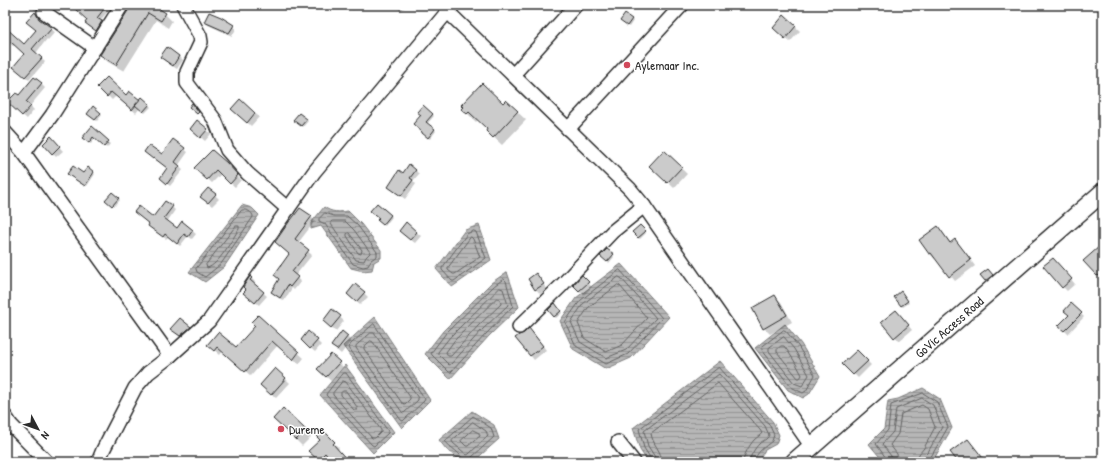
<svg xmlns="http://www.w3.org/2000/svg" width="1108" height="467" font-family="'Patrick Hand',sans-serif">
  <defs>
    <pattern id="water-rules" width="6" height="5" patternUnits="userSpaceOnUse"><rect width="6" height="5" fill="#b6b6b6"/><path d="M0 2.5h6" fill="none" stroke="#949494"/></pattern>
  </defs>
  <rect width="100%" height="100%" fill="#fff"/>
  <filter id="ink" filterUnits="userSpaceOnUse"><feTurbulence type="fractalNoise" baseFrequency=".025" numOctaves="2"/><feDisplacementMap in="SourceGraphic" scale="8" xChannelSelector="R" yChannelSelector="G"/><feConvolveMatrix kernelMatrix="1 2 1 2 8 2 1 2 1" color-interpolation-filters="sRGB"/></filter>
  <g filter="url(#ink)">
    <g fill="url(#water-rules)" stroke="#7e7e7e">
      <path d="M 242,205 L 252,208 L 259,215 L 224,267 L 205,282 L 189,272 Z"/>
      <path d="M 324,207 C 332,213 339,212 348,211 L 361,224 L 381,250 L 381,258 L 374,262 L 372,270 L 363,271 L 351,268 L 321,226 L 311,229 L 311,223 Z"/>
      <path d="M 479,225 L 491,260 L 452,287 L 436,269 L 465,230 Z"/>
      <path d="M 621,264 L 669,317 L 631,358 L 606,369 L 573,349 L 560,321 L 576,298 Z"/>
      <path d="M 507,272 L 519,307 L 489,336 L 450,379 L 425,354 L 443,331 L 491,283 Z"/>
      <path d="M 375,317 L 430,400 L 402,428 L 343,346 Z"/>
      <path d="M 785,324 L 801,344 L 820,376 L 809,394 L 803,398 L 788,390 L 755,348 Z"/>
      <path d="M 720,361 L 773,422 L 779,435 L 776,444 L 765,450 L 757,462 L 648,462 L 640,450 L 633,428 Z"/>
      <path d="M 345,365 L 394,432 L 373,453 L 320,395 Z"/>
      <path d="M 923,388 L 940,399 L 952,428 L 935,457 L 931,462 L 884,462 L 869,444 L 884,429 L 888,401 L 898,399 Z"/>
      <path d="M 472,411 L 494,425 L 499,439 L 473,462 L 462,462 L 459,460 L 446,449 L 439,440 Z"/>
    </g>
    <g fill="#0003">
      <path d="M 29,5 L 48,5 L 49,6 L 40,15 Z"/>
      <path d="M 80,5 L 113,5 L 100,21 L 105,25 L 100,33 L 89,27 L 86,23 L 88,20 Z"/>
      <path d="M 131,5 L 163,5 L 159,11 L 165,14 L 172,21 L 168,28 L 156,20 L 124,71 L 108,62 L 101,55 L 130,10 Z"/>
      <path d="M 348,5 L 363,5 L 364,8 L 352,10 Z"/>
      <path d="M 394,5 L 406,5 L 401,11 Z"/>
      <path d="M 35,13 L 41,21 L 55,32 L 48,40 L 47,39 L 36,53 L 45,62 L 29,80 L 18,70 L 26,54 L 15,45 L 13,46 L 5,39 L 5,29 L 24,46 L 37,31 Z"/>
      <path d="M 625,15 L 633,21 L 629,27 L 623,22 Z"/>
      <path d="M 784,17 L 800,31 L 790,42 L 774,28 Z"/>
      <path d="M 205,22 L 233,26 L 236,29 L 232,36 L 208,25 Z"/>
      <path d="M 179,56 L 183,60 L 177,69 L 165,61 L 161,57 Z"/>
      <path d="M 41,84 L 45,88 L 30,106 L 34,110 L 27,119 L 12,106 L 19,97 Z"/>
      <path d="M 99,87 L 126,96 L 140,102 L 142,99 L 151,107 L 145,113 L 140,108 L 136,113 L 116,96 L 112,100 Z"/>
      <path d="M 506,101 L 526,120 L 502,145 L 487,131 L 488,129 L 478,120 L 476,122 L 463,109 L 503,104 Z"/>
      <path d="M 423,107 L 434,116 L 427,124 L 436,131 L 430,139 L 425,135 Z"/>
      <path d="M 93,108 L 102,115 L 97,121 L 88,114 Z"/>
      <path d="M 237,113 L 255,113 L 259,117 L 251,126 Z"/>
      <path d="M 299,114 L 308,121 L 303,127 L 295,120 Z"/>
      <path d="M 92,127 L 110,144 L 107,148 L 95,138 L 91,144 L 85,140 Z"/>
      <path d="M 207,130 L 211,134 L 205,141 L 195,132 Z"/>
      <path d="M 51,138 L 63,151 L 56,157 L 44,144 Z"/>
      <path d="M 173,141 L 188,152 L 178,166 L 183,170 L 170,186 L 164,181 L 168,169 L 158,160 L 157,161 L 149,155 L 162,155 Z"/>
      <path d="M 664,152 L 687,174 L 674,188 L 651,166 Z"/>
      <path d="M 231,168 L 241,180 L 235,187 L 221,174 L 212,183 L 200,172 Z"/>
      <path d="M 415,170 L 419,174 L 413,181 L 416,184 L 405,199 L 393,190 L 403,174 Z"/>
      <path d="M 93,173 L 95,174 L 87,186 L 70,175 Z"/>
      <path d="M 112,193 L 120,200 L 115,206 L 107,200 Z"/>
      <path d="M 215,195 L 219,199 L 212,206 L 206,201 Z"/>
      <path d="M 377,204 L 392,217 L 385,226 L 378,220 L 380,218 Z"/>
      <path d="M 172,207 L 175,210 L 167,222 L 178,229 L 183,223 L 196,234 L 192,239 L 188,236 L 180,246 L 168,237 L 166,239 L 152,229 L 153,219 Z"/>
      <path d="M 311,217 L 315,221 L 298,243 L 312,255 L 295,276 L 301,281 L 294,290 L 292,288 L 284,301 L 276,296 L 272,292 L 280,280 L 290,254 L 280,246 Z"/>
      <path d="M 407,224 L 421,236 L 415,243 L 404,235 Z"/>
      <path d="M 640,227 L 646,233 L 640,239 L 634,232 Z"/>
      <path d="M 938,227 L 943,233 L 951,243 L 960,246 L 975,266 L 955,281 L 936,258 L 935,259 L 930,254 L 920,240 Z"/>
      <path d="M 607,250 L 614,257 L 609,263 L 602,256 Z"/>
      <path d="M 1057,263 L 1075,284 L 1067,291 L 1063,287 Z"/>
      <path d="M 988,270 L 994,277 L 988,282 L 982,276 Z"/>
      <path d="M 536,275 L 547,289 L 540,294 L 529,280 Z"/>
      <path d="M 582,277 L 592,287 L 584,295 L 574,285 Z"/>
      <path d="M 251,278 L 255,282 L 253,284 L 267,296 L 259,305 L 248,296 L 247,290 Z"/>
      <path d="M 364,293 L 368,297 L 360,305 L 352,298 Z"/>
      <path d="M 902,294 L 909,303 L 903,307 L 895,297 Z"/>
      <path d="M 775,296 L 781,302 L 792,322 L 770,334 L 764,328 Z"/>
      <path d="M 555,305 L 562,313 L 556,318 L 549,310 Z"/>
      <path d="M 332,310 L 344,321 L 336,331 L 328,324 Z"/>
      <path d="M 1081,314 L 1084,317 L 1068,334 L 1060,326 Z"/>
      <path d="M 900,315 L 912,330 L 899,341 L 883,322 Z"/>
      <path d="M 258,316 L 304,358 L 299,364 L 278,345 L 251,376 L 223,351 L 220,355 L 208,344 L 236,349 L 256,327 Z"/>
      <path d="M 190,327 L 194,331 L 184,340 L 176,333 Z"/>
      <path d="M 309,333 L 321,345 L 315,352 L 306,344 Z"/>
      <path d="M 533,333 L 546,350 L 534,360 L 517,338 Z"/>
      <path d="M 347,337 L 351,341 L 341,354 L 332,346 Z"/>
      <path d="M 857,351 L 871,365 L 858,378 L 844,364 Z"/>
      <path d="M 339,363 L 343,367 L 331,381 L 322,373 Z"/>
      <path d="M 275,369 L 290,383 L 276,398 L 261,385 Z"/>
      <path d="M 284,410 L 311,437 L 302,446 L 275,419 Z"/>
      <path d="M 323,432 L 339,448 L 338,450 L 348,462 L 334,462 L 331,458 L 327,462 L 321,462 L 310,451 L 321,440 Z"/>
      <path d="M 592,455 L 594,456 L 598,462 L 590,462 L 588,458 Z"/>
    </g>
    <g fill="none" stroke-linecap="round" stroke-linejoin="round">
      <g stroke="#636363" stroke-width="1">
        <path d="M 242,210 C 246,209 253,212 253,217 L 221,264 L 205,277 L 197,272 L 196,269 Z"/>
        <path d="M 325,213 L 334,216 L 347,216 L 358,226 L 377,252 L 377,256 L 371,260 L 368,266 L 363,267 L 353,264 L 325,224 L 319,221 L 319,219 Z"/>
        <path d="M 333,221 L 345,221 L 354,230 L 370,252 L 370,253 L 366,257 L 364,261 L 356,260 L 331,224 L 331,222 Z"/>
        <path d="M 236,226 L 239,226 L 239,229 C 232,239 219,265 207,268 L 206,265 Z"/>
        <path d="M 474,231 L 476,232 L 486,258 L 454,281 L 452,281 L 442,270 L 442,268 L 467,234 Z"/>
        <path d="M 349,233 L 362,250 L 361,254 L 358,253 L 347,236 L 347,234 Z"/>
        <path d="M 471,237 L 473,239 L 480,257 L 455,274 L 453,274 L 448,270 L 448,268 Z"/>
        <path d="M 620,270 L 662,318 L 628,354 L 606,364 L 576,346 L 565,322 L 580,301 Z"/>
        <path d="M 619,277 L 621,278 L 656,318 L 626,350 L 606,358 L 580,342 L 571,322 L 583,304 Z"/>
        <path d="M 504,279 L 506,281 L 513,306 L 486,334 L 451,372 L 449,372 L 432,355 L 431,353 L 446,333 L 494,286 Z"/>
        <path d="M 618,285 L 620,286 L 647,318 L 622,345 L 606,352 L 584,338 L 578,323 L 588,308 Z"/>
        <path d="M 500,288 L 503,289 L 508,305 L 482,330 L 451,364 L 449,365 L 438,354 L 438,352 L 450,337 Z"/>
        <path d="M 497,298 L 500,299 L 501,304 L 478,326 L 451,356 L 448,356 L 446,352 L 454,341 Z"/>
        <path d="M 374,324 L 425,399 L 424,401 L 403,421 L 401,420 L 349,348 L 350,345 Z"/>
        <path d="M 784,330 L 786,331 L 798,346 L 815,375 L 806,391 L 803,393 L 791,387 L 762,350 L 762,347 Z"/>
        <path d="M 371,333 L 374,333 L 418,398 L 418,400 L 404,413 L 402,412 L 356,348 L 356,346 Z"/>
        <path d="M 784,337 L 794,349 L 809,375 L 802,386 L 794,383 L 769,351 L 769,348 Z"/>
        <path d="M 371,341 L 373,342 L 410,397 L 410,399 L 405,404 L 402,403 L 364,349 L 364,347 Z"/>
        <path d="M 781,346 L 784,346 C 791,355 797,365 802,375 L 800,378 L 798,378 L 777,352 L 777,350 Z"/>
        <path d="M 343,373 L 346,373 L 388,431 L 388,433 L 374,446 L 372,445 L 326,395 L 327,393 Z"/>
        <path d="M 343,381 L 346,382 L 381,430 L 381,432 L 375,438 L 372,438 L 333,395 L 333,393 Z"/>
        <path d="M 343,391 L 346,391 L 357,407 L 357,410 L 354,410 L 341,395 L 341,393 Z"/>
        <path d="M 473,422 L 486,431 L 488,436 L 469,454 L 467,455 L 453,443 L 452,441 Z"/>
        <path d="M 473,430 L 479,433 L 480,436 L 468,446 L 466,446 L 461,441 Z"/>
        <path d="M 464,462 C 462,453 450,448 445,441 L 473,416 L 491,428 L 494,437 L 472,457 L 471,462"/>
        <path d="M 651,462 L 651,459 L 644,448 L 639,429 L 719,367 L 769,424 L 774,435 L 772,441 C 765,447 756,452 754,462"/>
        <path d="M 656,462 L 655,457 L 648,446 L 644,431 L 719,374 L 765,426 L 769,435 C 767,440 763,440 759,444 C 755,448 750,456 749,462"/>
        <path d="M 662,462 C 662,451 652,444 651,433 L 718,383 L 760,430 L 762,433 C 760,436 757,437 754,440 C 749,446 744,454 743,462"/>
        <path d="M 887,462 L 886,458 L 876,444 L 888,430 L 891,405 L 923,393 L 937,402 L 948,427 L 932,455 L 929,459 L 928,462"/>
        <path d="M 892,462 L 891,456 L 882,444 L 893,432 L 896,409 L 922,398 L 933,405 L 942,427 L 928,452 L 924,456 L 923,462"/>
        <path d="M 898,462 L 897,454 L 890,445 L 898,434 L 901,414 L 922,405 L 928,409 L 935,427 L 924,448 L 919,454 L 917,462"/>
      </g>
    </g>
    <g fill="#cbcbcb" stroke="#2b2b2b">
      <path d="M 78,5 L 107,5 L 97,18 L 102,21 L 96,31 L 85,23 L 87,20 L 75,9 Z"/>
      <path d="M 130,5 L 153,5 L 166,13 L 161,21 L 148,13 L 116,65 L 100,55 L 129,9 Z"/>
      <path d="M 35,12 L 39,19 L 52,28 L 44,37 L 43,36 L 32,49 L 42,58 L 25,77 L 13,67 L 24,54 L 11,42 L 9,43 L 5,40 L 5,27 L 24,44 L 36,30 L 26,22 Z"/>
      <path d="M 209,12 L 221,17 L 234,25 L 229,33 L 204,22 Z"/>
      <path d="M 625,14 L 632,19 L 627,26 L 620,21 Z"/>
      <path d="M 784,15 L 796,26 L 785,39 L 773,28 Z"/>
      <path d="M 167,47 L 179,56 L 173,66 L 160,57 Z"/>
      <path d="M 34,77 L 42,83 L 26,102 L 31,106 L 22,116 L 7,102 L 16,93 L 19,95 Z"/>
      <path d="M 107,77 L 126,95 L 129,91 L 140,100 L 132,110 L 111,92 L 107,97 L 97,87 Z"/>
      <path d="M 482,83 L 503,103 L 506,100 L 518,111 L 493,138 L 486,131 L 487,129 L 469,112 L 467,114 L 461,109 L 463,107 L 461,105 Z"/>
      <path d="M 142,97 L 150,104 L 143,112 L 135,105 Z"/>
      <path d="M 240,99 L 255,113 L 247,123 L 231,109 Z"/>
      <path d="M 192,103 L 199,112 L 197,114 L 189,107 Z"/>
      <path d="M 423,105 L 433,114 L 426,122 L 435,129 L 428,138 L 422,133 L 422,132 L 413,124 L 421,115 L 417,112 Z"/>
      <path d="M 93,106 L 101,113 L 95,120 L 87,114 Z"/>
      <path d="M 299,113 L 307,119 L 301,126 L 293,120 Z"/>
      <path d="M 197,120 L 208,129 L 200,138 L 190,129 Z"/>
      <path d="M 92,126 L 109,141 L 104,147 L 93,137 L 89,143 L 82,138 Z"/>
      <path d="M 51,136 L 60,146 L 52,154 L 43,144 Z"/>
      <path d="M 173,139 L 185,148 L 175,162 L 180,166 L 167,184 L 160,178 L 167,168 L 154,158 L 153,159 L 144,152 L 149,145 L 162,154 Z"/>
      <path d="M 212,150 L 227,163 L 238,175 L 230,184 L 216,170 L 207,180 L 194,168 Z"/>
      <path d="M 664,150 L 682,167 L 667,183 L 649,166 Z"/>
      <path d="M 409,164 L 416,170 L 410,178 L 413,180 L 401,196 L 388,187 L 399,170 L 403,173 Z"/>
      <path d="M 73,166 L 83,173 L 88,167 L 94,172 L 85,186 L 67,174 Z"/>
      <path d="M 208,188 L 216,194 L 208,203 L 200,197 Z"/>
      <path d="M 112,192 L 119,198 L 112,206 L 105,200 Z"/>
      <path d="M 165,201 L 173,206 L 164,218 L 177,228 L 182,221 L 193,230 L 188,237 L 184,234 L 177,244 L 165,234 L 163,237 L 148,226 L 149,224 L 134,212 L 139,206 L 153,217 Z"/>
      <path d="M 377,203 L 391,215 L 383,225 L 377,220 L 379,218 L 370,211 Z"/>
      <path d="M 300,208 L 312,216 L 295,239 L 309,250 L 292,272 L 298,277 L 290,287 L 288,285 L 280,298 L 271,292 L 279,279 L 274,275 L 289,254 L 275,242 L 291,219 L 291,220 Z"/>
      <path d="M 406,222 L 417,232 L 410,240 L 399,231 Z"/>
      <path d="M 640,225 L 646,231 L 638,238 L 632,232 Z"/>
      <path d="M 938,226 L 950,243 L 955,239 L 971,260 L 949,277 L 931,253 L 929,254 L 919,240 Z"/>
      <path d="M 1100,246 L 1103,250 L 1103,280 L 1098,275 L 1097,276 L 1083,261 Z"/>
      <path d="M 607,249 L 614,254 L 607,262 L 600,256 Z"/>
      <path d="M 1053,258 L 1072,279 L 1062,288 L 1043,266 Z"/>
      <path d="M 988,269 L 993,275 L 985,281 L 980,275 Z"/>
      <path d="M 536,273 L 544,284 L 535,290 L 528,279 Z"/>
      <path d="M 582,275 L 589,282 L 579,291 L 573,285 Z"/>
      <path d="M 250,276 L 252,278 L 250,280 L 264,292 L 255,303 L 243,293 L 246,290 L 243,287 Z"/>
      <path d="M 355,284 L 365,292 L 356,302 L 347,294 Z"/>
      <path d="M 901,291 L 908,301 L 901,306 L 894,297 Z"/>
      <path d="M 775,295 L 787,315 L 763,329 L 752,308 Z"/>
      <path d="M 555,303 L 561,311 L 554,317 L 548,310 Z"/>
      <path d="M 1071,303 L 1082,313 L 1064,331 L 1058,326 L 1069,315 L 1064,311 Z"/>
      <path d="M 332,309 L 341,316 L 331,328 L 323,321 Z"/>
      <path d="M 896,310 L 909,325 L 894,338 L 881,322 Z"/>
      <path d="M 258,315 L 299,352 L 293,360 L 272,341 L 245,372 L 217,347 L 214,351 L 207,345 L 218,332 L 236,347 L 255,326 L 251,322 Z"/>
      <path d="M 180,318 L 191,327 L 180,336 L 170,329 Z"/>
      <path d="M 529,328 L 543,346 L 530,356 L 515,338 L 519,335 L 524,333 Z"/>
      <path d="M 308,331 L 318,340 L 310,349 L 301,340 Z"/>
      <path d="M 342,331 L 348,336 L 337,350 L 331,346 Z"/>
      <path d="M 857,350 L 868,361 L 853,375 L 842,364 Z"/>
      <path d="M 331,354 L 340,362 L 326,377 L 317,369 Z"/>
      <path d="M 275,368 L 286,378 L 271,395 L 260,385 Z"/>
      <path d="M 283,408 L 306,430 L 296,440 L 273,419 Z"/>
      <path d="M 323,430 L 335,442 L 333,444 L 349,462 L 333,462 L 325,453 L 318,460 L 308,451 L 320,440 L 317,437 Z"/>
      <path d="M 968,439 L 986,462 L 958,462 L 950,452 Z"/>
    </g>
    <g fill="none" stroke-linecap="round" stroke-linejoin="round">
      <g stroke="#2b2b2b" stroke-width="16">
        <g id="minor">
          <path d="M 183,5 L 200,36 L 201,42 L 187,72 L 187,83 L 215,120 L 227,150 L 247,173 L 288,209"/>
          <path d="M 447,11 L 630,189 L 644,206 L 812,447"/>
          <path d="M 44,12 L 95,48"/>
          <path d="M 513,75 L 576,5"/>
          <path d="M 568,129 L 682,5"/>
          <path d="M 5,132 L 24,153 L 170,356"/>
          <path d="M 24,153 L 52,115 L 122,5"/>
          <path d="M 519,327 L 561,286 L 612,232 L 644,206"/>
          <path d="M 5,416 L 11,425 L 47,462"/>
          <path d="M 618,442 L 634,462"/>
          <path d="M 98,462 L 103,450 L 135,388 L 148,373 L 170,356 L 209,321 L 314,172 L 453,5"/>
        </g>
      </g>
      <g stroke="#2b2b2b" stroke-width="20">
        <path id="major" d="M 794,462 L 1103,192"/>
      </g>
      <use href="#minor" stroke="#fff" stroke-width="13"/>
      <use href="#major" stroke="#fff" stroke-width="17"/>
    </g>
  </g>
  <g fill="#d1495b" stroke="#fff" stroke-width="1.5">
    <circle cx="627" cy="65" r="4"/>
    <circle cx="281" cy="429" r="4"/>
  </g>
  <g text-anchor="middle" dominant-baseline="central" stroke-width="3" stroke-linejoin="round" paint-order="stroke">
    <g font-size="13" fill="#2b2b2b" stroke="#fff" text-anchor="start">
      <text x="635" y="65">Aylemaar Inc.</text>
      <text x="289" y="429">Dureme</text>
    </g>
    <g font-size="13" fill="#2b2b2b" stroke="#fff">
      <text transform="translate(949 327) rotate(-41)">GoVic Access Road</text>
    </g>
  </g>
  <rect width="1108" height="467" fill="none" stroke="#fff" stroke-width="20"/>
  <rect x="10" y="10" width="1088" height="447" fill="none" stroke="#2b2b2b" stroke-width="1.5" filter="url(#ink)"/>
  <g transform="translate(38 429) rotate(131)" stroke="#ffffff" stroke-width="3" paint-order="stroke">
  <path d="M0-3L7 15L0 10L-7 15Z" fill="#2b2b2b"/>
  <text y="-6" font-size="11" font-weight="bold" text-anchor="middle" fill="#2b2b2b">N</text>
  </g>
</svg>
